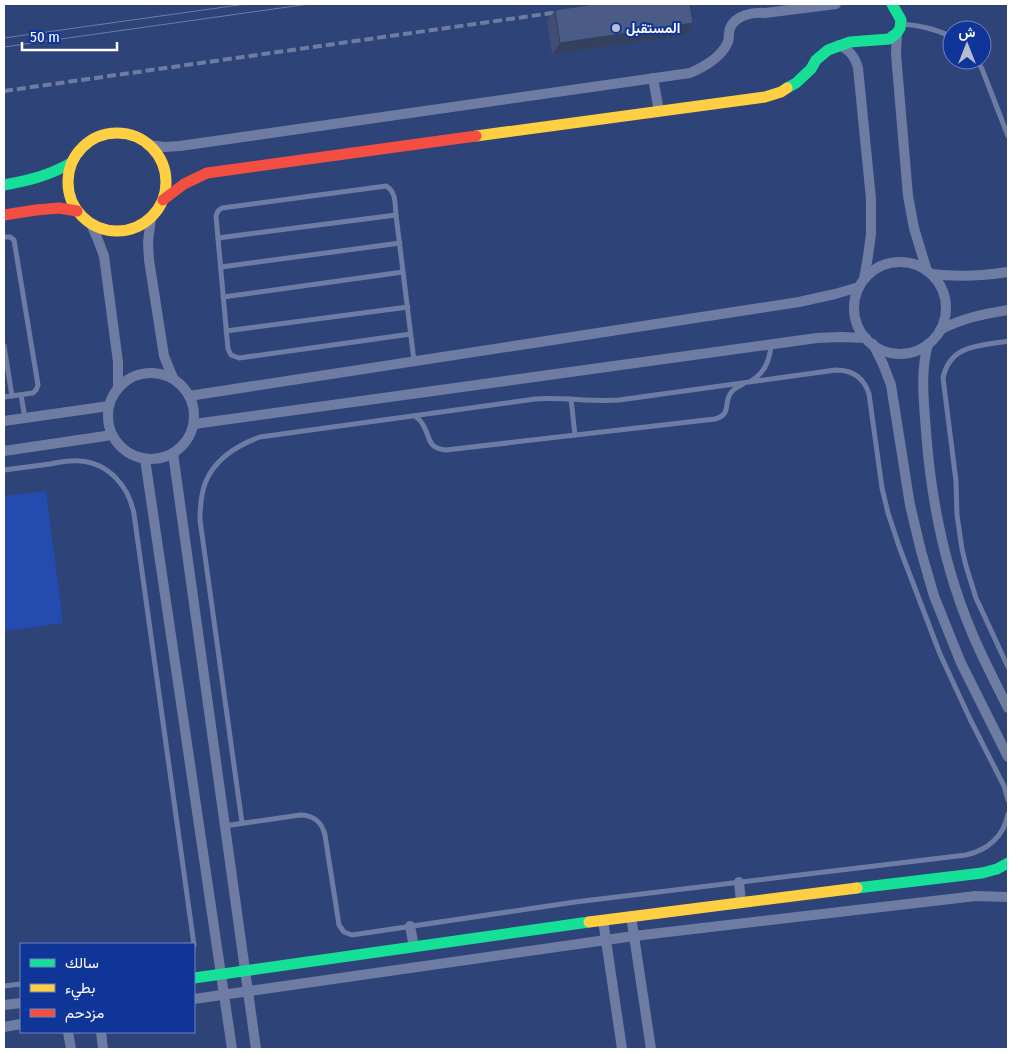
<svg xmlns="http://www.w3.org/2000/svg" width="1012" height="1053" font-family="'Fira Sans Condensed',Vazirmatn,sans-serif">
  <rect width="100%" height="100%" fill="#2e4378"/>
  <path fill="#244baf" d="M 46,491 L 63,623 L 4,631 L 4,496 Z"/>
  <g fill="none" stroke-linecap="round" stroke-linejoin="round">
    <g stroke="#6e7ca3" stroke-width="5">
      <path d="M 901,24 C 919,25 936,29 952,37"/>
      <path d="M 977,60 L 982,69 L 1008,136"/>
      <path d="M 4,237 L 10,237 L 14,240 L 38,385 L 36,390 L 33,393 L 4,397"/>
      <path d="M 218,238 L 396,215"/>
      <path d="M 221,267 L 400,243"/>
      <path d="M 223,297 L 403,272"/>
      <path d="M 226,331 L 408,307"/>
      <path d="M 411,334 L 239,358 L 231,355 L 228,349 L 216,216 L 218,211 L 222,208 L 386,186 C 396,191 395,204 396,215 L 414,361"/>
      <path d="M 1008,341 C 980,346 950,344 943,378 L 956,481 L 957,515 L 962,549 L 966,566 L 976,598 L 1008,667"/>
      <path d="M 4,346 L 12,396"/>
      <path d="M 751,381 C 765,373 770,360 771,345"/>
      <path d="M 21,395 L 25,418"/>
      <path d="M 571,399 L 575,435"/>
      <path d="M 415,416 C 418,418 421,421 423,425 C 431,437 426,448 446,450 L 715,419 C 731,415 724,404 730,394 C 733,389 738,387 743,384"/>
      <path d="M 4,470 C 19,468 34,466 50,464 C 60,462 70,460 80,461 C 109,463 129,487 134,514 L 194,945"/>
      <path d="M 242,823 L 200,520 C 200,507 201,493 206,481 C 216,458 238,445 260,437 L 535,399 C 563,397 591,402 619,400 L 836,370 C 853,370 864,378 869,394 L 882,488 L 888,513 L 900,549 L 940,654 L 971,721 L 1004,786 L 1008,800"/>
      <path d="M 224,826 L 300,815 C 313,815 322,822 325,835 L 339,925 L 344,932 L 352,935 L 575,902 L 966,855 C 988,850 1004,836 1008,814"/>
      <path d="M 4,986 L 21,984"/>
    </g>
    <g stroke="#6e7ca3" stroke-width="10">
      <path d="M 897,33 L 896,54 L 908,196 L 914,228 L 927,271"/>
      <path d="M 839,45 C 850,50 855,57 858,68 L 871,199 L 871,234 L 868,256 L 864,279"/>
      <path d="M 653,78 L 659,111"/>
      <path d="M 148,145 L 165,147 L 180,146 L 690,73 C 704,67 720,58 727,44 C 730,39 728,33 730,28 C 736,15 752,12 765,13 L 836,4"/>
      <path d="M 151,218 L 148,242 L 149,260 L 164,356 L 173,378"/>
      <path d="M 91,224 L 98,240 L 104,256 L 118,362 L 118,388"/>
      <circle cx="900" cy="308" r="46"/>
      <path d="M 931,274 C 957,277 982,276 1008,272"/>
      <path d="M 940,330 C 962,318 984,314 1008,310"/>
      <path d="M 873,344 L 883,364 L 891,385 L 910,505 L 921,551 L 934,596 L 961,663 L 1008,757"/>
      <path d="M 928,344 C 920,373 924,402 926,431 C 931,501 945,569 972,633 C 983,659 996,684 1008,708"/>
      <circle cx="151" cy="416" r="43"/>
      <path d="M 189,396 L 799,302 L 835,294 L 859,287"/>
      <path d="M 4,421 L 109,406"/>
      <path d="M 194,424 L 817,338 L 841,337 L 866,338"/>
      <path d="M 4,451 L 112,435"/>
      <path d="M 173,453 L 256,1049"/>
      <path d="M 145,459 L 232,1049"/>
      <path d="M 739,882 L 741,902"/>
      <path d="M 631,916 L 651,1049"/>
      <path d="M 603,920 L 622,1049"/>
      <path d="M 410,926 L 414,947"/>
      <path d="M 194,999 L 634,936 L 976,896 L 1008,897"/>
      <path d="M 4,1005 L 21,1003"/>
      <path d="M 4,1027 L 21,1024"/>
      <path d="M 68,1032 L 71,1049"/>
      <path d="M 101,1032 L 103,1049"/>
    </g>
    <g stroke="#16e098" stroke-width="11">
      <path d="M 787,88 L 796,83 L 811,69 L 816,60 L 828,50 L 850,42 L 889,39 L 897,33 L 900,28 L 901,20 L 892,4"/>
      <path d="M 4,185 C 30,180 48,176 71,163"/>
      <path d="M 857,888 L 982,873 L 997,869 L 1008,863"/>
      <path d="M 194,978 L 589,922"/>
    </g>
    <g stroke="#ffcf43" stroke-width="11">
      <circle cx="117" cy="182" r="49"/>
      <path d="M 476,136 L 765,97 L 781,92 L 787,88"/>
      <path d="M 589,922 L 857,888"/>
    </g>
    <g stroke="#f24e42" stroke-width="11">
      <path d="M 163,200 L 184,184 L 207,173 L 476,136"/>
      <path d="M 4,215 L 36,210 L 59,208 L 77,211"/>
    </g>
    <g stroke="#6e7ca2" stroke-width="1">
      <path d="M 4,38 L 246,4"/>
      <path d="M 4,47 L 309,4"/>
    </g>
    <path stroke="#6e7ca2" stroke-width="4" stroke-dasharray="9 4" stroke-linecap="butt" d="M 4,91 L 566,11"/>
  </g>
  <path fill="#404e73" d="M 588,4 L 690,4 L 685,35 L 552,54 L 547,21 L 555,10 L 588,5 Z"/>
  <path fill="#34405e" d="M 693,23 L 685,35 L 552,54 L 560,43 Z"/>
  <path fill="#4a5b86" stroke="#34405e" d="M 595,4 L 690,4 L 693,23 L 560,43 L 555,10 Z"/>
  <circle fill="#b6bdd0" stroke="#0f3598" stroke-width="2" cx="616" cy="28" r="5"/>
  <g text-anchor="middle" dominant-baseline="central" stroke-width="4" stroke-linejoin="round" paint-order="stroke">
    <g font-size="14" font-weight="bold" fill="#fff" stroke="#0f3598" text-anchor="start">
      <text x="626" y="28">المستقبل</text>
    </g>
  </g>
  <rect width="1012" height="1053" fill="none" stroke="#ffffff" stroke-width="10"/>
  <rect x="20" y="943" width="175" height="90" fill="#0f3598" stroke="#6f86c1"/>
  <rect x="30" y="959" width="25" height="8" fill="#16e098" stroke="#6f86c1"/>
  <text x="65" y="968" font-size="15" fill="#ffffff">سالك</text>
  <rect x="30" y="984" width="25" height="8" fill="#ffcf43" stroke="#6f86c1"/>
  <text x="65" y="993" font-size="15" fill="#ffffff">بطيء</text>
  <rect x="30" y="1009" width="25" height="8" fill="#f24e42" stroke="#6f86c1"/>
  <text x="65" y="1018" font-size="15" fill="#ffffff">مزدحم</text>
  <g transform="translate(967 45)"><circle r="24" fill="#0f3598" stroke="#6f86c1"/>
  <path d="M0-4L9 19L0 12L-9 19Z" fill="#b6bdd0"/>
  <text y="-8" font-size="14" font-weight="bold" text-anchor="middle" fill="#ffffff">ش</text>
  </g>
  <path d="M22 42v8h95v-8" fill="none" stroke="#ffffff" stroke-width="2.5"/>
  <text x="30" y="42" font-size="15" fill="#ffffff" stroke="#0f3598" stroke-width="4" paint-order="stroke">50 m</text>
</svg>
